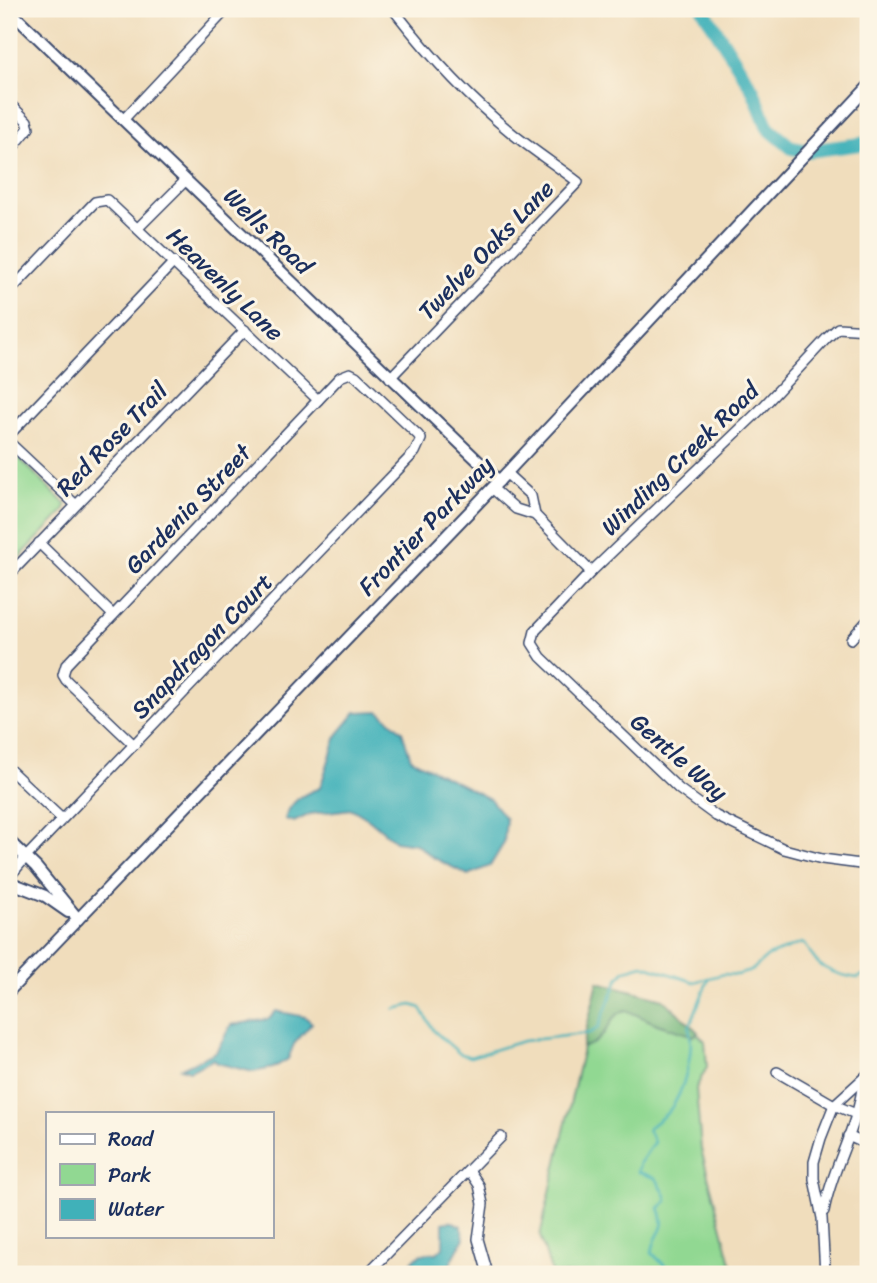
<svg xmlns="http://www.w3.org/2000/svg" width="877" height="1283" font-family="Sriracha,sans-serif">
  <rect width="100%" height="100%" fill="#fcf5e5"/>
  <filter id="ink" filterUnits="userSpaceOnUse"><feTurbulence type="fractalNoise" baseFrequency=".0143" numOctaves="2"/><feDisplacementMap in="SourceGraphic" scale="14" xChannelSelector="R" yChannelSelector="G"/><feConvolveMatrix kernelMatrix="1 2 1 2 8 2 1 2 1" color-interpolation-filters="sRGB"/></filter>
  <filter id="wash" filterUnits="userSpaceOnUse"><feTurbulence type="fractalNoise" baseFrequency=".00686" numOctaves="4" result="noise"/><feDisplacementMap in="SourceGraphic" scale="28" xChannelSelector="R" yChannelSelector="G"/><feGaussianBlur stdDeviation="1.57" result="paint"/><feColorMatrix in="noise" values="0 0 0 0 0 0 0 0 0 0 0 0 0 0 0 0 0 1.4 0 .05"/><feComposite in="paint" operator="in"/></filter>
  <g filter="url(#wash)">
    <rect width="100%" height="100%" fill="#f0ddbc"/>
    <g fill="#91d892" stroke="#568478" stroke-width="2">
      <path d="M 9,448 L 66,505 L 64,511 L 20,557 L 14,559 L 9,555 Z"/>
      <path d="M 598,982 L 663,999 L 705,1041 L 707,1067 L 696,1088 L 701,1149 L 734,1274 L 552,1274 L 540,1236 Z"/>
    </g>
    <path fill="#74b87c" stroke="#48746d" stroke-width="2" d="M 598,982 L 663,999 L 698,1032 L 694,1036 L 657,1024 L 626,1010 C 607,1015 608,1044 582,1047 Z"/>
    <g fill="#40b1b9" stroke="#2e708c" stroke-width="2">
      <path d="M 379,711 L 402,731 L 411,759 L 490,799 L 506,819 L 504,843 L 490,866 L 468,875 L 434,858 L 416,844 L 395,841 L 370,820 L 352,809 L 310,814 L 294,822 L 285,819 C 290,801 303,794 320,788 L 337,735 L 356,712 Z"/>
      <path d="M 276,1011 L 305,1017 L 312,1023 L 294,1044 L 288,1059 L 273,1068 L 253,1072 L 217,1063 L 214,1059 L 190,1071 L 181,1068 L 216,1052 L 231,1025 L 269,1019 Z"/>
      <path d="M 451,1221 L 461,1226 L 464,1238 L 450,1264 L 454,1274 L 411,1274 L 409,1268 C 414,1255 423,1252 437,1253 L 443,1247 L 443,1223 Z"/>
    </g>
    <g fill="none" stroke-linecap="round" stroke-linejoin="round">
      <g stroke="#40b1b9" stroke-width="2.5">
        <path d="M 395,1009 L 412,1005 L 421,1008 L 434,1031 L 459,1053 L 470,1057 L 523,1041 L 590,1033 L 598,1028 L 619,977 L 626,970 L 643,965 L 694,982 L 724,974 L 737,975 L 751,971 L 768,956 L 802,943 C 810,947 809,954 816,961 C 826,972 844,976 858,978 L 868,972"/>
        <path d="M 668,1274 L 668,1269 L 652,1253 C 655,1229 669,1233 659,1208 L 667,1201 L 666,1196 L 656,1178 L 638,1172 L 640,1163 L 654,1142 L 648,1129 C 654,1122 663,1118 669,1111 C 684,1093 695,1049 689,1028 L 708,980"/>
      </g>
      <path stroke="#40b1b9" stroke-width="14" d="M 703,9 L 753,90 L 768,128 L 792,148 L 808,151 L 868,143"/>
    </g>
  </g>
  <g filter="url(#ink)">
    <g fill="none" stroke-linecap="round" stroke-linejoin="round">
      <g stroke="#3b496c" stroke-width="12">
        <g id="minor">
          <path d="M 9,103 L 27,121 L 29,128 L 9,152"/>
          <path d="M 123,120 L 227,9"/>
          <path d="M 138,228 L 185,181"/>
          <path d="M 9,292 L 95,202 L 107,200 L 318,400"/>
          <path d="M 868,330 L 838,328 L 827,338 L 759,411 L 591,572 L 535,631 L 532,643 L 541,657 L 679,789 L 716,816 L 784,849 L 822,859 L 868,865"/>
          <path d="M 390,378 L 578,182 C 557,166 534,151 513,134 C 467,97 429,55 393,9"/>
          <path d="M 9,435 L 174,262"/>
          <path d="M 9,442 L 76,505"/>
          <path d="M 506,473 L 531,496 L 535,515"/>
          <path d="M 492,488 L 516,509 L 535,515 L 591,572"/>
          <path d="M 39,543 L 113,615"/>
          <path d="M 9,575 L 245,330"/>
          <path d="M 851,639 L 868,620"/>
          <path d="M 9,769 L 62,819"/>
          <path d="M 9,877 L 26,857 L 415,452 L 421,439 L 418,435 L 356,376 L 350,373 L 340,377 L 66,665 L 63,675 L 66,680 L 134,745"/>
          <path d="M 777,1072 L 834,1105 L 856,1114"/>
          <path d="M 848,1136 L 868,1145"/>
          <path d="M 469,1170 L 479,1185 L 483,1204 L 478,1239 L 488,1274"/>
          <path d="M 824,1211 C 832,1166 860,1125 863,1079"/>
          <path d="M 367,1274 L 501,1137"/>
          <path d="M 825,1274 L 822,1218 L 814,1179 L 814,1162 L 821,1138 L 834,1105 L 868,1074"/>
        </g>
      </g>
      <g stroke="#3b496c" stroke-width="14">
        <g id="tertiary">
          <path d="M 9,10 L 499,481"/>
          <path d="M 9,841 L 36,867 L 78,919"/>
          <path d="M 9,882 L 45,896 L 68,912"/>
          <path d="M 9,991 L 499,481 L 868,87"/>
        </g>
      </g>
      <use href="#minor" stroke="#fff" stroke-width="9"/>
      <use href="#tertiary" stroke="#fff" stroke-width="10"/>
    </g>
  </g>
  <g text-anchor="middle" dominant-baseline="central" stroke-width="6" stroke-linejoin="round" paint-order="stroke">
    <g font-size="24" fill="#1b2f5e" stroke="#fcf5e5">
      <text transform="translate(268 231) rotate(44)">Wells Road</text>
      <text transform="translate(486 250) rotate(-46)">Twelve Oaks Lane</text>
      <text transform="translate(225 284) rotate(44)">Heavenly Lane</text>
      <text transform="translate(112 439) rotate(-46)">Red Rose Trail</text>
      <text transform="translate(680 459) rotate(-44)">Winding Creek Road</text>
      <text transform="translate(188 509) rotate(-46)">Gardenia Street</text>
      <text transform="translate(426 526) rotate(-46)">Frontier Parkway</text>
      <text transform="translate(202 646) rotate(-46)">Snapdragon Court</text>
      <text transform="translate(679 757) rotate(41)">Gentle Way</text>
    </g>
  </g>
  <rect width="877" height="1283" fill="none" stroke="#fcf5e5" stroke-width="35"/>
  <rect x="46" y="1112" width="228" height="126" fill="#fcf5e5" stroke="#a2a6af" stroke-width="2"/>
  <rect x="60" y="1134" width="35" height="10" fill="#ffffff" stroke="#a2a6af" stroke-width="2"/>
  <text x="108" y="1146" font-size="21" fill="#1b2f5e">Road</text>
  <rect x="60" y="1164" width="35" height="21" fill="#91d892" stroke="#a2a6af" stroke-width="2"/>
  <text x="108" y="1182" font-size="21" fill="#1b2f5e">Park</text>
  <rect x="60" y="1199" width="35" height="21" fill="#40b1b9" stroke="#a2a6af" stroke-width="2"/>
  <text x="108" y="1216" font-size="21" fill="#1b2f5e">Water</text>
</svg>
